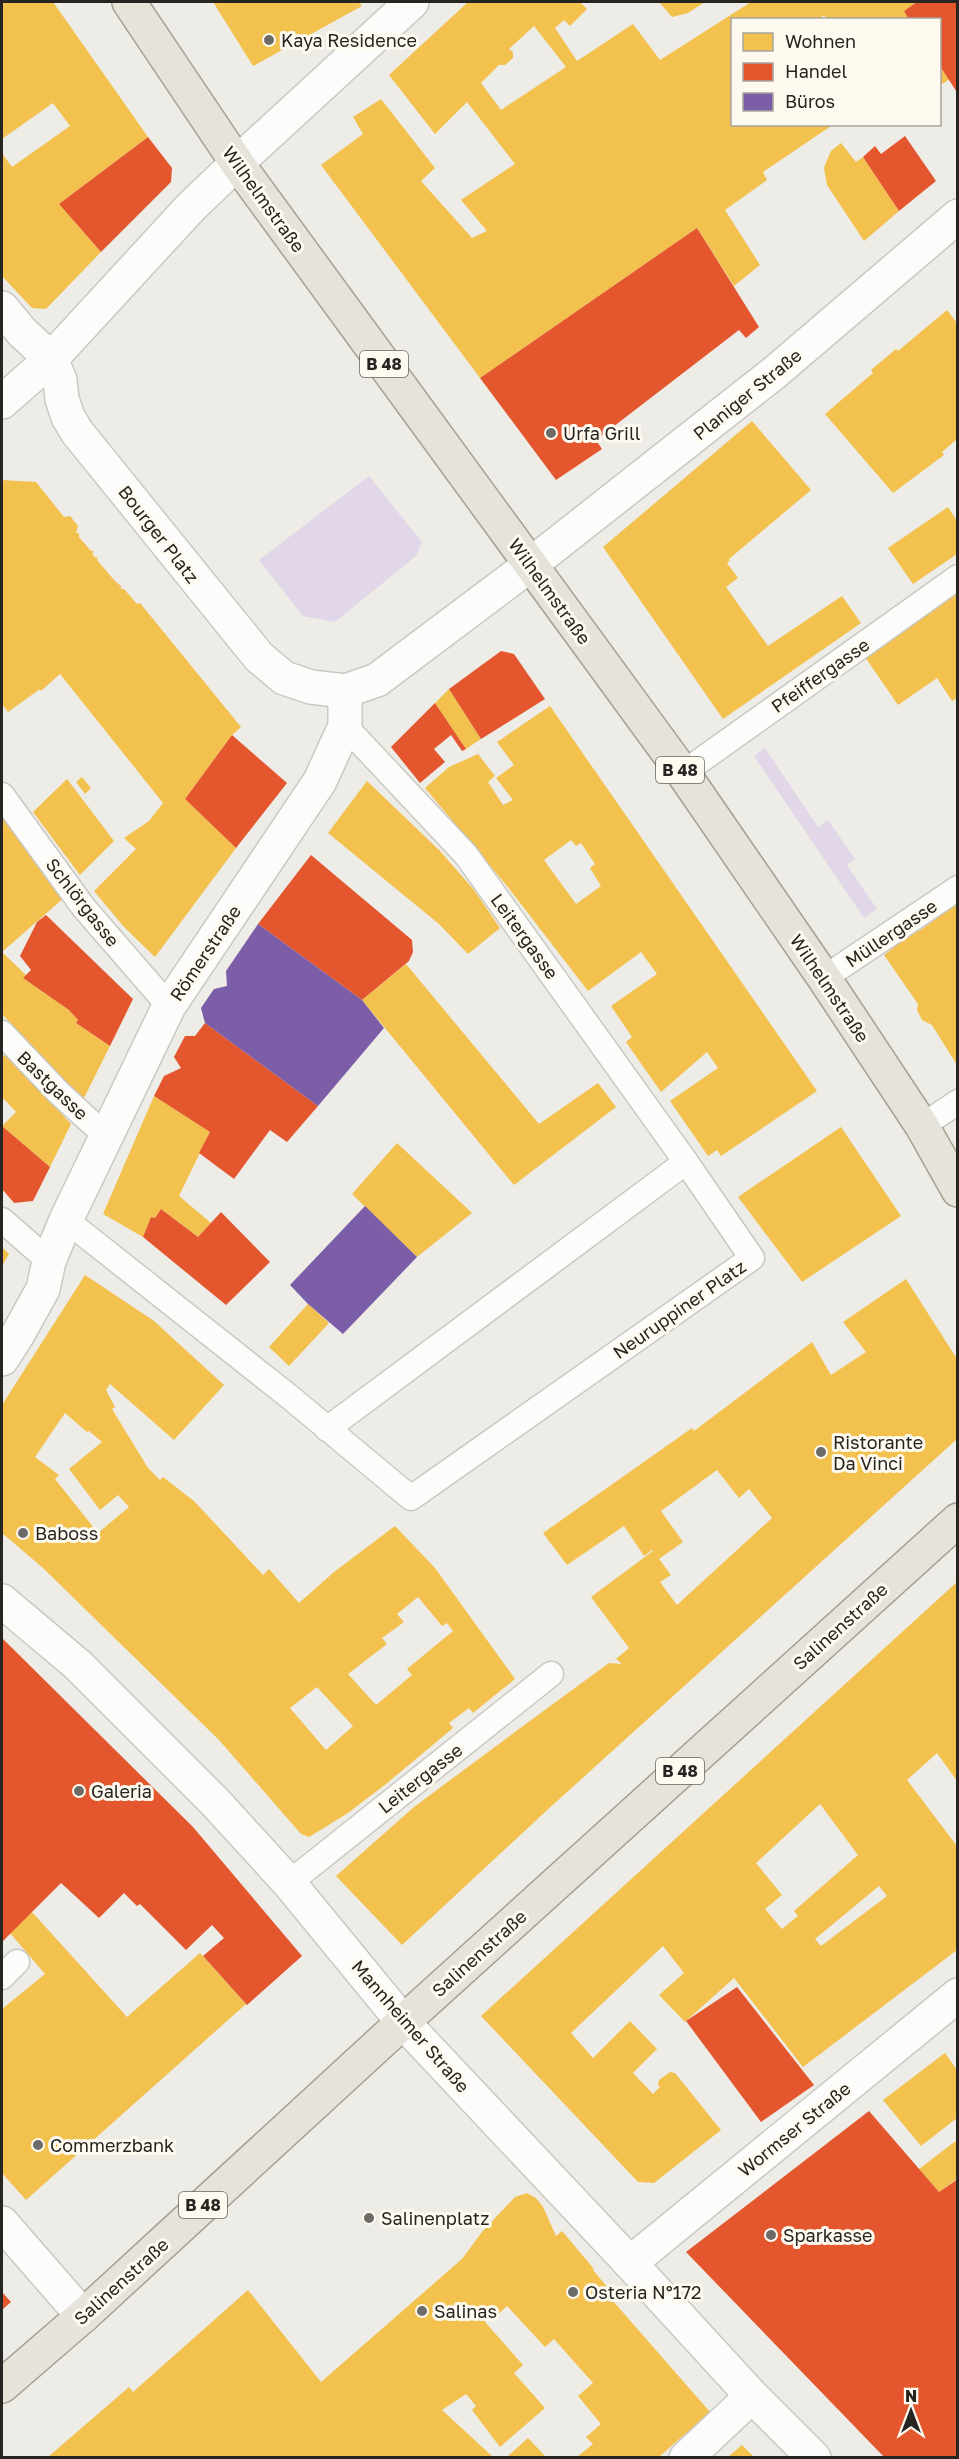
<svg xmlns="http://www.w3.org/2000/svg" width="959" height="2459" font-family="'Golos Text',sans-serif">
  <rect width="100%" height="100%" fill="#eeece6"/>
  <g fill="#e1d7e9">
    <path d="M 369,476 L 422,542 L 416,556 L 335,622 L 303,616 L 259,560 Z"/>
    <path d="M 765,748 L 818,827 L 828,820 L 855,859 L 847,865 L 877,909 L 864,918 L 754,756 Z"/>
  </g>
  <g fill="#f2c14e" fill-rule="evenodd">
    <path d="M 2,2 L 53,2 L 148,137 L 59,204 L 101,252 L 46,309 L 32,308 L 2,276 L 2,153 L 12,167 L 70,126 L 53,103 L 2,139 Z"/>
    <path d="M 213,2 L 359,2 L 362,6 L 253,66 Z"/>
    <path d="M 468,2 L 583,2 L 581,3 L 587,9 L 570,26 L 564,20 L 555,28 L 577,61 L 633,24 L 660,60 L 751,2 L 917,2 L 904,11 L 909,20 L 827,20 L 824,15 L 818,20 L 732,20 L 732,124 L 834,124 L 763,172 L 767,180 L 725,210 L 760,265 L 734,286 L 697,228 L 480,378 L 321,165 L 363,134 L 353,117 L 381,99 L 435,168 L 421,181 L 472,238 L 487,231 L 461,200 L 515,164 L 467,102 L 435,134 L 389,75 ZM 534,26 L 566,67 L 501,110 L 481,83 L 499,65 L 505,65 L 513,58 L 513,52 L 509,49 Z"/>
    <path d="M 659,2 L 705,2 L 688,13 L 672,17 Z"/>
    <path d="M 940,66 L 949,80 L 940,85 Z"/>
    <path d="M 841,143 L 856,162 L 863,157 L 899,211 L 864,241 L 827,185 L 824,168 L 827,160 L 831,151 Z"/>
    <path d="M 947,310 L 957,323 L 957,439 L 942,452 L 944,455 L 893,493 L 825,414 L 873,373 L 871,370 L 896,349 L 898,351 Z"/>
    <path d="M 752,421 L 811,490 L 729,559 L 730,560 L 727,563 L 738,578 L 726,587 L 768,646 L 842,596 L 861,623 L 723,719 L 603,547 Z"/>
    <path d="M 2,480 L 36,482 L 64,517 L 70,516 L 78,526 L 76,533 L 79,533 L 79,537 L 91,551 L 94,551 L 92,554 L 96,558 L 98,556 L 97,560 L 115,581 L 122,587 L 120,589 L 124,589 L 137,604 L 140,603 L 241,727 L 232,735 L 185,799 L 236,848 L 155,957 L 125,928 L 94,891 L 136,849 L 124,838 L 149,821 L 163,803 L 60,674 L 41,691 L 40,689 L 8,712 L 2,704 Z"/>
    <path d="M 948,507 L 957,521 L 957,554 L 913,584 L 888,548 Z"/>
    <path d="M 957,591 L 957,698 L 952,701 L 937,678 L 898,705 L 865,657 Z"/>
    <path d="M 449,689 L 481,739 L 466,749 L 435,703 Z"/>
    <path d="M 550,706 L 817,1091 L 721,1156 L 717,1150 L 708,1156 L 670,1101 L 718,1068 L 707,1052 L 661,1092 L 626,1042 L 632,1037 L 611,1006 L 657,974 L 641,952 L 588,991 L 507,886 L 425,788 L 449,767 L 478,754 L 495,776 L 488,782 L 503,805 L 513,800 L 496,778 L 514,765 L 497,742 ZM 571,840 L 576,846 L 581,843 L 595,864 L 590,868 L 601,886 L 576,904 L 544,860 Z"/>
    <path d="M 82,777 L 91,788 L 85,794 L 76,782 Z"/>
    <path d="M 67,779 L 114,841 L 80,875 L 33,812 Z"/>
    <path d="M 367,781 L 440,851 L 474,890 L 500,928 L 468,954 L 439,924 L 328,833 Z"/>
    <path d="M 2,809 L 66,896 L 2,952 L 26,975 L 23,978 L 69,1010 L 78,1020 L 76,1023 L 110,1046 L 83,1100 L 2,1014 Z"/>
    <path d="M 957,904 L 957,1065 L 932,1025 L 922,1020 L 917,1010 L 918,1004 L 884,955 L 917,929 L 919,931 Z"/>
    <path d="M 406,964 L 539,1124 L 598,1083 L 616,1107 L 514,1185 L 362,1000 Z"/>
    <path d="M 6,1054 L 71,1124 L 50,1167 L 2,1126 L 16,1112 L 3,1098 L 2,1100 L 2,1057 Z"/>
    <path d="M 154,1096 L 210,1132 L 179,1196 L 211,1223 L 198,1237 L 161,1209 L 155,1218 L 151,1217 L 143,1237 L 103,1214 Z"/>
    <path d="M 841,1127 L 901,1216 L 802,1282 L 738,1197 Z"/>
    <path d="M 397,1143 L 472,1213 L 417,1257 L 352,1194 Z"/>
    <path d="M 2,1247 L 9,1254 L 2,1266 Z"/>
    <path d="M 85,1275 L 154,1321 L 224,1385 L 174,1440 L 110,1384 L 106,1390 L 115,1407 L 112,1409 L 148,1468 L 160,1480 L 163,1477 L 194,1501 L 263,1575 L 269,1569 L 299,1603 L 334,1572 L 395,1526 L 435,1568 L 515,1679 L 473,1713 L 469,1708 L 449,1723 L 453,1728 L 386,1784 L 348,1813 L 309,1837 L 301,1834 L 219,1740 L 43,1568 L 2,1533 L 2,1405 ZM 65,1413 L 87,1432 L 89,1431 L 102,1442 L 69,1469 L 100,1510 L 118,1495 L 129,1507 L 98,1533 L 55,1479 L 59,1475 L 35,1457 ZM 418,1597 L 442,1626 L 447,1623 L 453,1631 L 407,1669 L 412,1675 L 376,1705 L 348,1674 L 387,1644 L 382,1638 L 404,1622 L 397,1614 ZM 317,1687 L 353,1726 L 326,1750 L 290,1708 Z"/>
    <path d="M 906,1279 L 957,1359 L 957,1439 L 545,1812 L 402,1945 L 336,1876 L 414,1807 L 523,1726 L 609,1663 L 622,1664 L 616,1659 L 629,1648 L 591,1597 L 653,1551 L 652,1550 L 644,1556 L 624,1526 L 567,1565 L 543,1533 L 692,1428 L 694,1431 L 812,1342 L 831,1375 L 866,1352 L 843,1322 ZM 717,1470 L 739,1498 L 749,1489 L 772,1518 L 677,1605 L 660,1582 L 671,1575 L 659,1559 L 683,1542 L 661,1511 Z"/>
    <path d="M 308,1304 L 329,1323 L 289,1366 L 269,1347 Z"/>
    <path d="M 957,1582 L 957,1781 L 937,1753 L 907,1780 L 957,1846 L 957,1950 L 803,2067 L 734,1978 L 685,2022 L 659,1995 L 684,1973 L 663,1946 L 571,2033 L 593,2058 L 630,2021 L 657,2049 L 633,2073 L 653,2094 L 660,2087 L 658,2085 L 659,2080 L 670,2072 L 675,2073 L 721,2130 L 654,2183 L 638,2182 L 481,2016 ZM 820,1804 L 858,1855 L 794,1911 L 798,1916 L 782,1929 L 765,1909 L 782,1895 L 756,1863 ZM 879,1886 L 887,1896 L 821,1946 L 815,1939 Z"/>
    <path d="M 32,1912 L 127,2017 L 200,1953 L 246,2004 L 26,2200 L 2,2173 L 2,2009 L 45,1974 L 10,1933 Z"/>
    <path d="M 945,2053 L 957,2070 L 957,2118 L 921,2146 L 883,2100 Z"/>
    <path d="M 957,2140 L 957,2179 L 939,2192 L 919,2169 Z"/>
    <path d="M 527,2193 L 536,2198 L 543,2207 L 556,2236 L 562,2231 L 594,2269 L 593,2270 L 608,2288 L 605,2291 L 606,2293 L 710,2412 L 659,2457 L 577,2457 L 593,2444 L 586,2437 L 601,2424 L 578,2396 L 593,2383 L 554,2339 L 545,2347 L 507,2306 L 494,2318 L 492,2315 L 485,2322 L 523,2365 L 514,2373 L 545,2408 L 500,2447 L 472,2410 L 476,2406 L 466,2394 L 442,2410 L 493,2457 L 48,2457 L 129,2387 L 133,2392 L 248,2290 L 321,2382 L 462,2259 L 482,2232 L 515,2197 Z"/>
    <path d="M 528,2438 L 546,2457 L 507,2457 Z"/>
    <path d="M 742,2445 L 754,2457 L 728,2457 Z"/>
  </g>
  <g fill="#e4572e">
    <path d="M 917,2 L 958,2 L 958,94 L 940,66 L 940,20 L 909,20 L 904,11 Z"/>
    <path d="M 905,136 L 936,181 L 899,211 L 863,157 L 875,146 L 881,154 Z"/>
    <path d="M 148,137 L 172,168 L 171,182 L 101,252 L 59,204 Z"/>
    <path d="M 697,228 L 759,327 L 746,338 L 739,330 L 596,440 L 602,449 L 556,480 L 480,378 Z"/>
    <path d="M 501,651 L 514,654 L 545,699 L 481,739 L 449,689 Z"/>
    <path d="M 435,703 L 466,749 L 462,751 L 451,735 L 434,749 L 445,762 L 420,783 L 391,747 Z"/>
    <path d="M 232,735 L 287,783 L 236,848 L 185,799 Z"/>
    <path d="M 311,855 L 412,940 L 413,952 L 409,961 L 362,1000 L 258,924 Z"/>
    <path d="M 46,915 L 133,999 L 110,1046 L 76,1023 L 78,1020 L 69,1010 L 23,978 L 31,970 L 20,956 L 37,922 Z"/>
    <path d="M 205,1023 L 318,1106 L 287,1142 L 270,1130 L 234,1179 L 199,1153 L 210,1132 L 154,1096 L 164,1076 L 181,1068 L 174,1057 L 185,1036 L 195,1036 Z"/>
    <path d="M 2,1126 L 50,1167 L 33,1201 L 14,1203 L 2,1189 Z"/>
    <path d="M 161,1209 L 198,1237 L 221,1212 L 270,1262 L 226,1305 L 143,1237 L 151,1217 L 155,1218 Z"/>
    <path d="M 2,1638 L 193,1827 L 302,1956 L 247,2005 L 203,1956 L 224,1938 L 212,1925 L 186,1950 L 140,1904 L 137,1906 L 124,1893 L 99,1918 L 61,1883 L 2,1942 Z"/>
    <path d="M 737,1987 L 814,2085 L 761,2122 L 686,2021 Z"/>
    <path d="M 869,2111 L 939,2192 L 958,2179 L 958,2458 L 885,2458 L 686,2252 Z"/>
    <path d="M 2,2292 L 11,2302 L 2,2310 Z"/>
  </g>
  <g fill="#7b5ea7">
    <path d="M 258,924 L 362,1000 L 384,1028 L 318,1106 L 205,1023 L 201,1008 L 214,989 L 227,986 L 226,971 Z"/>
    <path d="M 365,1206 L 417,1257 L 343,1334 L 308,1304 L 290,1285 Z"/>
  </g>
  <g fill="none" stroke-linecap="round" stroke-linejoin="round">
    <g stroke="#c9c8c4" stroke-width="27">
      <g id="lane">
        <path d="M 345,726 L 466,855 L 686,1162"/>
        <path d="M 683,773 L 958,577"/>
        <path d="M 2,795 L 84,908 L 169,1006"/>
        <path d="M 824,978 L 958,888"/>
        <path d="M 2,1033 L 59,1093 L 106,1136"/>
        <path d="M 922,1126 L 958,1102"/>
        <path d="M 2,1220 L 49,1261"/>
        <path d="M 66,1220 L 291,1398 L 411,1498 L 752,1258 L 686,1162 L 327,1429"/>
        <path d="M 289,1883 L 551,1674"/>
        <path d="M 2,1977 L 17,1962"/>
      </g>
    </g>
    <g stroke="#c9c8c4" stroke-width="36">
      <g id="street">
        <path d="M 2,308 L 22,332 L 51,359 L 60,380 L 62,399 L 68,417 L 77,432 L 259,657 L 284,678 L 311,687 L 345,691 L 377,680 L 530,565"/>
        <path d="M 2,402 L 51,359 L 191,207 L 237,163"/>
        <path d="M 2,1359 L 18,1334 L 43,1289 L 49,1261 L 66,1220 L 169,1006 L 320,781 L 345,726 L 345,691"/>
        <path d="M 2,1601 L 78,1665 L 215,1802 L 289,1883 L 403,2022 L 630,2263 L 752,2396 L 814,2458"/>
        <path d="M 2,2223 L 83,2316"/>
        <path d="M 630,2263 L 958,1995"/>
        <path d="M 686,2458 L 752,2396"/>
      </g>
    </g>
    <g stroke="#c9c8c4" stroke-width="36">
      <g id="secondary">
        <path d="M 237,163 L 412,2"/>
        <path d="M 530,565 L 774,373 L 958,216"/>
      </g>
    </g>
    <g stroke="#a5a090" stroke-width="36">
      <g id="primary">
        <path d="M 129,2 L 237,163 L 683,773 L 824,978 L 922,1126 L 958,1190"/>
        <path d="M 2,2386 L 83,2316 L 403,2022 L 958,1520"/>
      </g>
    </g>
    <use href="#lane" stroke="#fcfcfb" stroke-width="24"/>
    <use href="#street" stroke="#fcfcfb" stroke-width="33"/>
    <use href="#secondary" stroke="#fcfcfb" stroke-width="33"/>
    <use href="#primary" stroke="#e6e3db" stroke-width="33"/>
  </g>
  <g fill="#6d6b67" stroke="#fefaf0" stroke-width="2">
    <circle cx="269" cy="40" r="6"/>
    <circle cx="551" cy="433" r="6"/>
    <circle cx="821" cy="1452" r="6"/>
    <circle cx="23" cy="1533" r="6"/>
    <circle cx="79" cy="1791" r="6"/>
    <circle cx="38" cy="2145" r="6"/>
    <circle cx="369" cy="2218" r="6"/>
    <circle cx="771" cy="2235" r="6"/>
    <circle cx="573" cy="2292" r="6"/>
    <circle cx="422" cy="2311" r="6"/>
  </g>
  <g text-anchor="middle" dominant-baseline="central" stroke-width="6" stroke-linejoin="round" paint-order="stroke">
    <g fill="#fefaf0" stroke="#686560" stroke-width="1.5">
      <rect x="360" y="351" width="48" height="26" rx="4.5"/>
      <rect x="656" y="757" width="48" height="26" rx="4.5"/>
      <rect x="656" y="1758" width="48" height="26" rx="4.5"/>
      <rect x="179" y="2192" width="48" height="26" rx="4.5"/>
    </g>
    <g font-size="16" font-weight="bold" fill="#272522">
      <text x="384" y="364">B 48</text>
      <text x="680" y="770">B 48</text>
      <text x="680" y="1771">B 48</text>
      <text x="203" y="2205">B 48</text>
    </g>
    <g font-size="18" fill="#272522" stroke="#fefaf0" text-anchor="start">
      <text x="281" y="40">Kaya Residence</text>
      <text x="563" y="433">Urfa Grill</text>
      <text x="833" y="1442">Ristorante<tspan x="833" dy="21">Da Vinci</tspan></text>
      <text x="35" y="1533">Baboss</text>
      <text x="91" y="1791">Galeria</text>
      <text x="50" y="2145">Commerzbank</text>
      <text x="381" y="2218">Salinenplatz</text>
      <text x="783" y="2235">Sparkasse</text>
      <text x="585" y="2292">Osteria N°172</text>
      <text x="434" y="2311">Salinas</text>
    </g>
    <g font-size="18" fill="#272522" stroke="#fefaf0">
      <text transform="translate(264 199) rotate(54)">Wilhelmstraße</text>
      <text transform="translate(747 394) rotate(-39)">Planiger Straße</text>
      <text transform="translate(159 534) rotate(52)">Bourger Platz</text>
      <text transform="translate(550 591) rotate(54)">Wilhelmstraße</text>
      <text transform="translate(820 675) rotate(-35)">Pfeiffergasse</text>
      <text transform="translate(83 902) rotate(52)">Schlörgasse</text>
      <text transform="translate(891 933) rotate(-34)">Müllergasse</text>
      <text transform="translate(525 936) rotate(54)">Leitergasse</text>
      <text transform="translate(205 953) rotate(-56)">Römerstraße</text>
      <text transform="translate(830 988) rotate(56)">Wilhelmstraße</text>
      <text transform="translate(53 1085) rotate(44)">Bastgasse</text>
      <text transform="translate(679 1309) rotate(-35)">Neuruppiner Platz</text>
      <text transform="translate(840 1626) rotate(-42)">Salinenstraße</text>
      <text transform="translate(420 1778) rotate(-38)">Leitergasse</text>
      <text transform="translate(479 1953) rotate(-42)">Salinenstraße</text>
      <text transform="translate(411 2026) rotate(49)">Mannheimer Straße</text>
      <text transform="translate(794 2129) rotate(-39)">Wormser Straße</text>
      <text transform="translate(121 2281) rotate(-42)">Salinenstraße</text>
    </g>
  </g>
  <rect width="959" height="2459" fill="none" stroke="#272522" stroke-width="6"/>
  <rect x="731" y="18" width="210" height="108" fill="#fefaf0" stroke="#a8a59e" stroke-width="1.5"/>
  <rect x="743" y="33" width="30" height="18" fill="#f2c14e" stroke="#a8a59e" stroke-width="1.5"/>
  <text x="785" y="48" font-size="18" fill="#272522">Wohnen</text>
  <rect x="743" y="63" width="30" height="18" fill="#e4572e" stroke="#a8a59e" stroke-width="1.5"/>
  <text x="785" y="78" font-size="18" fill="#272522">Handel</text>
  <rect x="743" y="93" width="30" height="18" fill="#7b5ea7" stroke="#a8a59e" stroke-width="1.5"/>
  <text x="785" y="108" font-size="18" fill="#272522">Büros</text>
  <g transform="translate(911 2411)" stroke="#fefaf0" stroke-width="4.5" paint-order="stroke">
  <path d="M0-4.5L10 22L0 15L-10 22Z" fill="#272522"/>
  <text y="-9" font-size="16" font-weight="bold" text-anchor="middle" fill="#272522">N</text>
  </g>
</svg>
